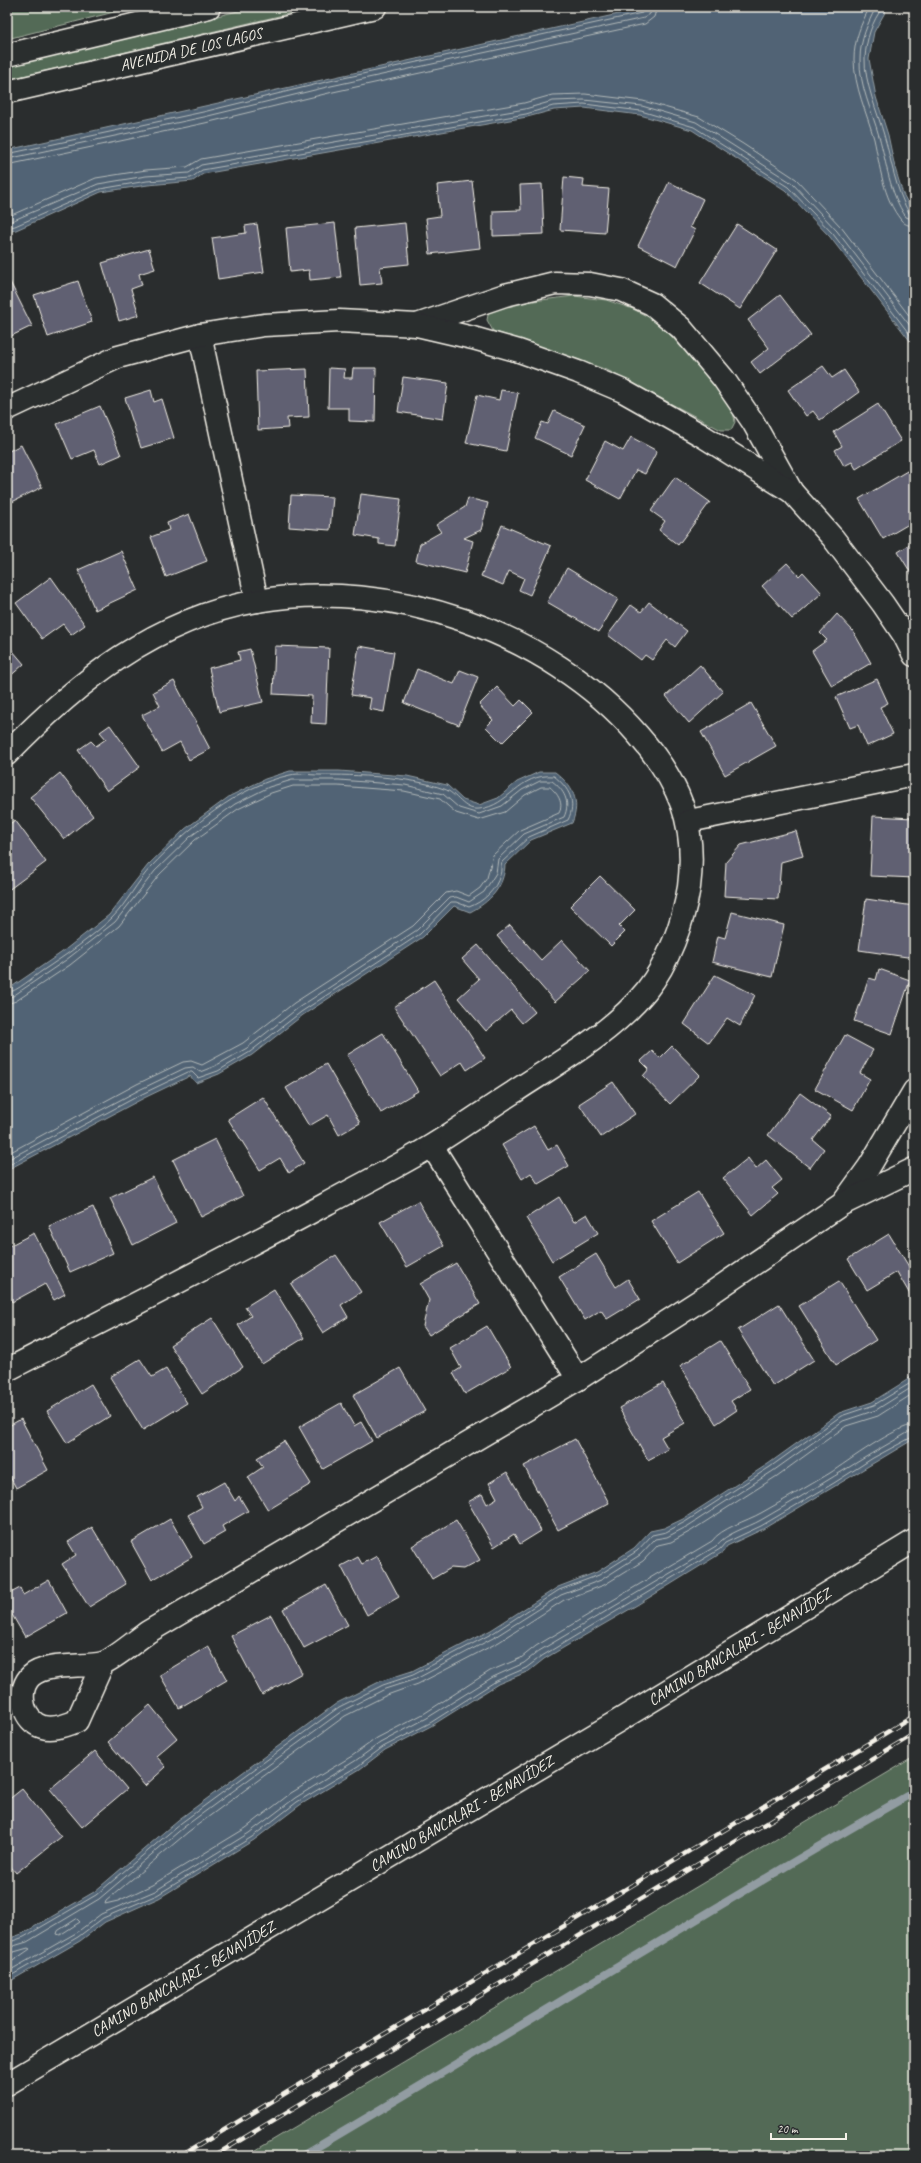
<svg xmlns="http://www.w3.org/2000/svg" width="921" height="2163" font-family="Caveat,sans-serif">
  <rect width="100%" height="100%" fill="#2a2d2e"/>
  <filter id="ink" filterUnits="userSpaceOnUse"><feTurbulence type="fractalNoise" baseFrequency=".025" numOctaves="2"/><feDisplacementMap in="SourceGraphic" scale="8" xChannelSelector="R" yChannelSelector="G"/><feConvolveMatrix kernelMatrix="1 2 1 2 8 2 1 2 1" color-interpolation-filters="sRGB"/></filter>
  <g filter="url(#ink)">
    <g fill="#536a56" stroke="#a4ae9f">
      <path d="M 7,7 L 134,7 L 7,39 Z"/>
      <path d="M 255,7 L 317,7 L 7,80 L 7,66 Z"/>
      <path d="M 574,296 L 606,300 L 633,309 L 660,323 L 732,406 L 735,422 L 731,430 L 721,430 L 607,370 L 493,331 L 487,320 L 489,310 L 501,305 Z"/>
      <path d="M 914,1757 L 914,2156 L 246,2156 Z"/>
    </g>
    <g fill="#516474" stroke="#929ca2">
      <path d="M 650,7 L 888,7 L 874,32 L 869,59 L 876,97 L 888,135 L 895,168 L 903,194 L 914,214 L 914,346 L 830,237 L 785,190 L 692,130 L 640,115 L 584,108 L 554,110 L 527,117 L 203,174 L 193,181 L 148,185 L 101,192 L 16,230 L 7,232 L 7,150 Z"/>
      <path d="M 290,771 L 339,771 L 407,776 L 447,785 L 463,800 L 479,805 L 498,798 L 517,782 L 539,772 L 555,772 C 573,786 581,801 572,823 L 531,840 L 505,865 C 504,887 490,902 470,912 L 454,906 L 423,937 L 303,1015 L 252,1055 L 219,1074 L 196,1083 L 190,1076 L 144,1098 L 7,1170 L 7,990 L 61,953 L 109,915 L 148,865 L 185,829 L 230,796 L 265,779 Z"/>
      <path d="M 914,1373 L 914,1439 L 763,1529 L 727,1546 L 723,1552 L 637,1605 L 544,1659 L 529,1671 L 498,1684 L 431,1726 L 385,1750 L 360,1769 L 300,1805 L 254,1840 L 159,1898 L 105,1922 L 80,1941 L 7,1983 L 7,1939 L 22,1934 L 94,1892 L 178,1820 L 337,1703 L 381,1681 L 412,1671 L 491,1630 L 558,1587 L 597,1572 L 634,1548 L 650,1531 L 664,1528 L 683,1519 L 768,1464 L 839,1413 L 872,1402 L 907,1380 Z"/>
    </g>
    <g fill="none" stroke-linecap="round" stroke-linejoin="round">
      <g stroke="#b3b9ba" stroke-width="1">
        <path d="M 870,7 C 861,23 854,41 854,59 C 854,87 867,113 874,139 C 880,166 883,198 901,220 C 904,224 909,226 914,226"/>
        <path d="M 876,7 C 868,23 860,40 860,59 C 859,85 872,111 879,136 C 887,164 889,192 906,217 L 914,220"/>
        <path d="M 883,7 C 872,21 866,40 865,58 C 864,82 878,113 884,135 C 892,162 895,188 909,213 L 914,215"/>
        <path d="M 7,154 L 203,112 L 330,81 L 642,13 L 646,7"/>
        <path d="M 7,159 L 204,117 L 331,86 L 644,18 L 650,14 L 651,7"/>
        <path d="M 7,165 L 205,123 L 333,92 L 645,24 L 654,17 L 657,7"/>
        <path d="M 7,217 L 96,178 L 146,170 L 187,167 L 201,159 L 524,103 L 552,95 L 585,94 L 643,101 L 699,117 L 743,144 L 796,179 L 841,227 L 914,322"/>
        <path d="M 7,223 L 98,184 L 146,176 L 189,173 L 201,165 L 525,109 L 553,101 L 584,100 L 642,106 L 696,122 L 792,183 L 837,231 L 914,331"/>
        <path d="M 7,228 L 15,226 L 100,189 L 147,181 L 191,178 L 202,170 L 526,114 L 553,106 L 584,104 L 641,111 L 694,127 L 788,187 L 833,234 L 914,340"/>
        <path d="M 7,993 C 18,991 33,977 42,971 C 66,955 91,938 112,918 C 127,903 137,882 151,867 C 187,829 238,786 290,775 C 299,773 310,775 319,775 C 357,775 408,776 444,789 C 457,793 463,811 479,809 C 510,806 518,773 554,776 C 569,788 577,802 568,820 L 529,837 L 502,862 C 500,866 502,871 500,875 C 496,890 483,902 469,907 L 456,902 L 451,902 L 420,934 L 301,1012 L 250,1052 L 218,1071 L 198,1078 L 192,1072 L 188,1072 L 142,1094 L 7,1166"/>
        <path d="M 7,998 L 13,996 L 66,960 L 115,922 L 155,871 L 191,836 L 235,804 L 269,787 L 292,780 L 339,780 L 405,785 L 443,794 L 459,808 L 479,814 L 502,806 L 522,790 L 540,781 L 552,781 C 564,790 571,802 564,817 L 524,834 L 498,859 L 496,873 L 484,892 L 469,902 L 456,897 L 449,898 L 417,930 L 298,1008 L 247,1048 L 215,1066 L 200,1072 L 193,1067 L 185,1068 L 139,1090 L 7,1160"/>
        <path d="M 7,1004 L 16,1001 L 70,965 L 119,926 L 159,875 L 195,840 L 238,809 L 271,793 L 293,786 L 338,786 L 404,791 L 440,799 L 456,813 L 479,820 L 505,812 L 525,795 L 541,787 L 550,787 C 558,794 564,803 559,813 L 520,830 L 493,855 L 487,878 L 480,888 L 469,896 L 456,891 L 446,893 L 413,926 L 294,1003 L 243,1043 L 202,1065 L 191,1061 L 183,1062 L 137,1084 L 7,1154"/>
        <path d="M 914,1393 L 878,1416 L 846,1426 L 777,1476 L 691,1531 L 671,1542 L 658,1545 L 643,1561 L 604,1585 L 564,1600 L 499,1642 L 418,1684 L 387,1695 L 345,1716 L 188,1832 L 106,1901 L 105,1904 L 118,1901 L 152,1885 L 246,1828 L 291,1793 L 352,1756 L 377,1738 L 425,1713 L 490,1671 L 521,1658 L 536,1646 L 712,1541 C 721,1528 747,1521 761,1513 C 784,1500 807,1487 830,1473 C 847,1462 897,1425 914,1425"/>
        <path d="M 77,1919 L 80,1922 L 60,1935 L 57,1934 L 58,1931 Z"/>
        <path d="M 7,1943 L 24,1937 L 96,1895 L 181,1823 L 339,1707 L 383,1685 L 413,1675 L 493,1633 L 559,1590 L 599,1575 L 637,1551 L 652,1535 L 666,1532 L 685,1522 L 770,1467 L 841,1416 L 874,1405 L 909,1384 L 914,1378"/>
        <path d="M 7,1948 L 27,1942 L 99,1899 L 184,1827 L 342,1711 L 385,1689 L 416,1679 L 495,1637 L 561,1595 L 601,1580 L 640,1555 L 655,1539 L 667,1537 L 688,1526 L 773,1471 L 843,1421 L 876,1410 L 914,1386"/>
        <path d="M 7,1954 L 28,1948 L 30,1949 L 7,1965"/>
        <path d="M 7,1972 L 76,1933 L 101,1914 L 155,1891 L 249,1833 L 295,1798 L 355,1761 L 380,1743 L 427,1718 L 493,1677 L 524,1663 L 539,1651 L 716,1546 C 726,1533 747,1528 761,1520 C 811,1492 858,1460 909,1432 L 914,1431"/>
        <path d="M 7,1978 L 78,1937 L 103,1918 L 157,1895 L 252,1837 L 297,1802 L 358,1766 L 383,1747 L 430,1723 L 496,1681 L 526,1668 L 542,1656 L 720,1549 L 725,1543 L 761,1526 L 834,1483 L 873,1458 L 914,1436"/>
      </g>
      <path stroke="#929ca2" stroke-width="8" d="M 302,2156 C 507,2036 708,1909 914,1792"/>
    </g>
    <g fill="#616072" stroke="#f4f1e8">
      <path d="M 564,177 L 584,179 L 583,187 L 609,189 L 605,233 L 560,230 Z"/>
      <path d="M 472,181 L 480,248 L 430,254 L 426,218 L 440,216 L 437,185 Z"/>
      <path d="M 669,182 L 703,199 L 690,227 L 695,230 L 677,266 L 638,246 Z"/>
      <path d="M 542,184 L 544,234 L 493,236 L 493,211 L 521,210 L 520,185 Z"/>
      <path d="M 335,223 L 341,277 L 310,280 L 309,270 L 290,272 L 286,228 Z"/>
      <path d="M 405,223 L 409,264 L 380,267 L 382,283 L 360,285 L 355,228 Z"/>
      <path d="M 257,224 L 264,272 L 218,279 L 212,238 L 246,233 L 245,226 Z"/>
      <path d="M 737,224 L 777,250 L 740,309 L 700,283 Z"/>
      <path d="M 149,249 L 155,269 L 139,274 L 142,285 L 131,289 L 139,315 L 119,321 L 102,263 Z"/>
      <path d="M 78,281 L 92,322 L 48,337 L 34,295 Z"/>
      <path d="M 10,282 L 32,326 L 7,338 L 7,283 Z"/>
      <path d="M 780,295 L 811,335 L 760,374 L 751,362 L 769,348 L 748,320 Z"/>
      <path d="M 823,366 L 832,378 L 844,370 L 859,392 L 820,420 L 813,411 L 806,416 L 788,390 Z"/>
      <path d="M 329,368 L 345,369 L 344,378 L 352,378 L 353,368 L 376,368 L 375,422 L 349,421 L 349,408 L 328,408 Z"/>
      <path d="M 307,369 L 309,417 L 287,418 L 288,428 L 258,430 L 256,371 Z"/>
      <path d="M 403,377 L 448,383 L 443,419 L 398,412 Z"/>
      <path d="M 151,390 L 154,402 L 162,399 L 174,438 L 141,448 L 125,398 Z"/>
      <path d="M 501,390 L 518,393 L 506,451 L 466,443 L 477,395 L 499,400 Z"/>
      <path d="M 878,404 L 901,441 L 856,469 L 852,462 L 844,466 L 835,450 L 842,446 L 834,432 Z"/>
      <path d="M 100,406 L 121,455 L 100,464 L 94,450 L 72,459 L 57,424 Z"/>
      <path d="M 554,411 L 585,425 L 571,455 L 535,438 L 542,422 L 548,424 Z"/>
      <path d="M 631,437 L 657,451 L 645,474 L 636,470 L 620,499 L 585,480 L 605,441 L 623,451 Z"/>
      <path d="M 21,445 L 42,487 L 12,502 L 7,492 L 7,452 Z"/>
      <path d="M 914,467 L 914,521 L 883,539 L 859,499 Z"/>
      <path d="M 675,477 L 710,502 L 678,545 L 659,530 L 665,521 L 651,511 Z"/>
      <path d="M 361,494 L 401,499 L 395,546 L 379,544 L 379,539 L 355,535 Z"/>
      <path d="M 291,495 L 333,497 L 330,530 L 289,527 Z"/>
      <path d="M 468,498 L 488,503 L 481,530 L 464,538 L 473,541 L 465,573 L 416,561 L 420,544 L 441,532 L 436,525 L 465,507 Z"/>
      <path d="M 189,514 L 207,561 L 166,577 L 151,537 L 169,530 L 167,523 Z"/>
      <path d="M 502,525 L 551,546 L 530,595 L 519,590 L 524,578 L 509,571 L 503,585 L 481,576 Z"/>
      <path d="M 914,542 L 914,578 L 898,552 Z"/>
      <path d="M 121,551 L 138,590 L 95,610 L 78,570 Z"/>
      <path d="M 787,563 L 799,576 L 803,572 L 822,593 L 792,619 L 762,586 Z"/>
      <path d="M 567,568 L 618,599 L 599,632 L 547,602 Z"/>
      <path d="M 51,577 L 85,625 L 71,635 L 63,624 L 42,639 L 16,603 Z"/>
      <path d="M 649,602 L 687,631 L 675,647 L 667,640 L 652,660 L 645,655 L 641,660 L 608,635 L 631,605 L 641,612 Z"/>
      <path d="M 837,614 L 853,631 L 871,663 L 832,686 L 812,651 L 827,640 L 820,633 Z"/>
      <path d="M 7,644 L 24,664 L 7,679 Z"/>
      <path d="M 275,646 L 329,648 L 326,724 L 311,723 L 312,696 L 273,694 Z"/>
      <path d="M 359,646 L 394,652 L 384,712 L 369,709 L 371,698 L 351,695 Z"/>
      <path d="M 250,649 L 263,702 L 219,712 L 209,668 L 240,660 L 238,652 Z"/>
      <path d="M 700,665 L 723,692 L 689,723 L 666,696 Z"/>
      <path d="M 417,669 L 454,684 L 460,670 L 478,677 L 459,725 L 404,703 Z"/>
      <path d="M 877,679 L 888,703 L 880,707 L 893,734 L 867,746 L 858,725 L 850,728 L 836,697 Z"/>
      <path d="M 174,681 L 210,749 L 189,760 L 180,742 L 162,752 L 142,715 L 160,706 L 153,692 Z"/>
      <path d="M 497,687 L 515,706 L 521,700 L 533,712 L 502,743 L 486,727 L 493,720 L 479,705 Z"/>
      <path d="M 751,703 L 776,746 L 725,775 L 701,732 Z"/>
      <path d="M 110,725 L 140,767 L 107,791 L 78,750 L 91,741 L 96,746 L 106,739 L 100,732 Z"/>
      <path d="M 60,773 L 93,816 L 64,839 L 30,797 Z"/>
      <path d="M 873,816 L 914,818 L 914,878 L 870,876 Z"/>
      <path d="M 15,820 L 46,862 L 7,891 L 7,826 Z"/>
      <path d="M 796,831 L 803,856 L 781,862 L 778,899 L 724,896 L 726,862 L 741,845 Z"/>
      <path d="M 600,876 L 635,910 L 619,926 L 625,932 L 611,946 L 570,906 Z"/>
      <path d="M 866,899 L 914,906 L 914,958 L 859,950 Z"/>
      <path d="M 732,912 L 784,925 L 772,977 L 712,962 L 718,936 L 725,938 Z"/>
      <path d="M 510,925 L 541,960 L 562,940 L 590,971 L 555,1002 L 497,936 Z"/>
      <path d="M 478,945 L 535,1012 L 522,1023 L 511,1010 L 486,1031 L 458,998 L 479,979 L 462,959 Z"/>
      <path d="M 879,969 L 910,980 L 892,1034 L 854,1021 L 869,978 L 876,980 Z"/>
      <path d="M 715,975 L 755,995 L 740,1026 L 727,1018 L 709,1043 L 684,1024 Z"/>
      <path d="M 434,980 L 485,1058 L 467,1070 L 462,1062 L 440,1076 L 394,1007 Z"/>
      <path d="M 383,1033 L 418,1091 L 381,1113 L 347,1055 Z"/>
      <path d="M 845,1035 L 873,1050 L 860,1073 L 870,1079 L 853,1110 L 815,1089 Z"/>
      <path d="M 672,1046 L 700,1075 L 670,1104 L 643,1076 L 649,1069 L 641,1061 L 652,1051 L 660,1058 Z"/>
      <path d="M 326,1064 L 360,1123 L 339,1135 L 328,1115 L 309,1126 L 286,1088 Z"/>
      <path d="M 613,1082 L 635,1114 L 601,1137 L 579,1104 Z"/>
      <path d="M 800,1093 L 831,1116 L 813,1140 L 824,1149 L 810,1168 L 768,1135 Z"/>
      <path d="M 263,1097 L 304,1163 L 289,1173 L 280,1158 L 260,1170 L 228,1119 Z"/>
      <path d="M 534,1126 L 548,1150 L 557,1145 L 569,1166 L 538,1184 L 531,1173 L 522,1179 L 502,1145 Z"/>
      <path d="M 215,1139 L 243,1196 L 201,1217 L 173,1160 Z"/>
      <path d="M 748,1158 L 756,1169 L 766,1160 L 782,1180 L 772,1188 L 778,1194 L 753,1215 L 723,1178 Z"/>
      <path d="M 153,1177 L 176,1223 L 133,1245 L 110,1198 Z"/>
      <path d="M 698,1192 L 724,1233 L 677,1263 L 651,1221 Z"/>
      <path d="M 559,1197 L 574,1222 L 587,1214 L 598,1233 L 552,1261 L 526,1218 Z"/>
      <path d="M 418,1201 L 444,1246 L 407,1267 L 380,1222 Z"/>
      <path d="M 93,1207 L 113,1253 L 70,1272 L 49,1226 Z"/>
      <path d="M 34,1233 L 65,1294 L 54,1300 L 45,1284 L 12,1302 L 7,1292 L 7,1247 Z"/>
      <path d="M 889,1234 L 914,1275 L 914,1297 L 912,1298 L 897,1272 L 867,1290 L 848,1259 Z"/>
      <path d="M 596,1254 L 616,1287 L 628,1279 L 640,1299 L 607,1319 L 601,1310 L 585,1320 L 559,1277 Z"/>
      <path d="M 336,1255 L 361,1292 L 341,1305 L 348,1317 L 323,1333 L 291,1284 Z"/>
      <path d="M 456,1263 L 480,1304 L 429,1335 L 423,1326 L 429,1300 L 420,1284 Z"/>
      <path d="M 839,1281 L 876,1340 L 836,1365 L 799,1306 Z"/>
      <path d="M 274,1289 L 304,1338 L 262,1364 L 238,1325 L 251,1316 L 245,1307 Z"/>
      <path d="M 779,1304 L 814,1360 L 773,1386 L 738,1330 Z"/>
      <path d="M 212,1318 L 243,1367 L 202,1394 L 170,1345 Z"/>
      <path d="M 487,1326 L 511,1367 L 465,1394 L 453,1373 L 461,1368 L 450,1348 Z"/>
      <path d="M 720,1341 L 750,1389 L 731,1401 L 737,1410 L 716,1424 L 680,1366 Z"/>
      <path d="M 140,1359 L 152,1377 L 166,1369 L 187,1403 L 143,1430 L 110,1377 Z"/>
      <path d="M 400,1368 L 425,1411 L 377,1438 L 353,1395 Z"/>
      <path d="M 663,1383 L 685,1423 L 661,1437 L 668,1449 L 648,1460 L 619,1408 Z"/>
      <path d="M 91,1384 L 110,1416 L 67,1443 L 47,1411 Z"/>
      <path d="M 341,1403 L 354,1426 L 361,1422 L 372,1441 L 323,1469 L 299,1427 Z"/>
      <path d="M 21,1419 L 48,1470 L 16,1488 L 7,1471 L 7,1427 Z"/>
      <path d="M 575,1439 L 609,1503 L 558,1530 L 524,1466 Z"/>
      <path d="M 284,1441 L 311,1484 L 268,1510 L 248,1477 L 263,1467 L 257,1458 Z"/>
      <path d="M 507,1472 L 541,1531 L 520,1544 L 514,1534 L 494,1547 L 468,1502 L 482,1494 L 487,1504 L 497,1498 L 489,1483 Z"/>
      <path d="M 224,1482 L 235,1501 L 239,1496 L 248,1511 L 222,1526 L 225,1532 L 204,1544 L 188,1515 L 202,1507 L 197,1497 Z"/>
      <path d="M 170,1519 L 192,1557 L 152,1580 L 131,1542 Z"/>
      <path d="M 456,1520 L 480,1560 L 463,1569 L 451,1568 L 432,1579 L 412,1546 Z"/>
      <path d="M 92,1527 L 126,1584 L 89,1607 L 62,1564 L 76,1555 L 68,1542 Z"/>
      <path d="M 377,1556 L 399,1597 L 367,1615 L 341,1566 L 358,1557 L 362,1564 Z"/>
      <path d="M 49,1580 L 67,1613 L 25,1637 L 7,1606 L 7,1595 L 20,1588 L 23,1595 Z"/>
      <path d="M 326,1585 L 348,1625 L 304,1648 L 283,1609 Z"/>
      <path d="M 271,1615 L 302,1673 L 262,1695 L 231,1636 Z"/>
      <path d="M 208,1646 L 227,1680 L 179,1708 L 160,1675 Z"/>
      <path d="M 150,1705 L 177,1738 L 156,1756 L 166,1767 L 145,1786 L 108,1742 Z"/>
      <path d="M 95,1751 L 127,1789 L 82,1827 L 50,1789 Z"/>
      <path d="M 22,1789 L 61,1837 L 16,1873 L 7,1862 L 7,1801 Z"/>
    </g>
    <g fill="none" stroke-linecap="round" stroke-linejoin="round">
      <g stroke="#f4f1e8" stroke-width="25">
        <g id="minor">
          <path d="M 417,325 L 505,295 L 555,283 L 590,284 L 621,290 L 652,304 L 681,328 L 723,378 L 753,422 L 792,492 L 833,538 L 883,604 L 904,635 L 914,655"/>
          <path d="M 200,335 L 257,601"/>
          <path d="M 7,409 L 118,357 L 200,335 L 264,325 L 339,321 L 417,325 L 473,338 L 519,351 L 578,372 L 623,391 L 701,435 L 792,492"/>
          <path d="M 7,754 C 77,682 155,619 257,601 C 391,577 549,632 638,735 C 679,782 697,823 689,887 C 683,923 669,962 646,991 C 611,1034 559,1062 514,1092 C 487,1109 461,1128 433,1145 C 399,1166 362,1184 326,1204 C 221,1261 114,1315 7,1370"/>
          <path d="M 689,821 L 914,775"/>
          <path d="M 432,1146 L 578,1379"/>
          <path d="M 843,1203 L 869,1167 L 914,1091"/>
          <path d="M 103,1663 L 77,1721 C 65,1726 48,1732 36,1724 C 21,1714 18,1688 31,1676 C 47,1662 84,1668 103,1663 C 113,1660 138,1639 148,1632 L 578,1379 L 707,1296 L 842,1204 L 914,1169"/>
        </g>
      </g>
      <g stroke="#f4f1e8" stroke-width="25">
        <g id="tertiary">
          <path d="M 7,55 L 209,7"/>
          <path id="s1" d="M 7,92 L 375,7"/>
        </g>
      </g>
      <g stroke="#f4f1e8" stroke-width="25">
        <g id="secondary">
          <path id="s2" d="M 7,2084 L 618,1721 L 914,1541"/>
        </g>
      </g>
      <use href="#minor" stroke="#2a2d2e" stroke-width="22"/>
      <use href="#tertiary" stroke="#2a2d2e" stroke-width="22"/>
      <use href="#secondary" stroke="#2a2d2e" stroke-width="22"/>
      <g stroke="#f4f1e8" stroke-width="4.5">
        <g id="rail">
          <path d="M 181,2156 L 914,1716"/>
          <path d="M 214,2156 L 914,1734"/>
        </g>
      </g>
      <use href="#rail" stroke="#2a2d2e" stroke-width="3" stroke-dasharray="9" stroke-linecap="butt"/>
    </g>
  </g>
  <g text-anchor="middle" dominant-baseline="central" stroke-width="3.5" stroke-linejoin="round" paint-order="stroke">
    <g font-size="16" fill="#f4f1e8" stroke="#2a2d2e">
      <text stroke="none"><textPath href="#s1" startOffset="189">AVENIDA DE LOS LAGOS</textPath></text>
      <text stroke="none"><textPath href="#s2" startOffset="853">CAMINO BANCALARI - BENAVÍDEZ</textPath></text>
      <text stroke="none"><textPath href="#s2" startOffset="529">CAMINO BANCALARI - BENAVÍDEZ</textPath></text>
      <text stroke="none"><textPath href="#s2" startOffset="205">CAMINO BANCALARI - BENAVÍDEZ</textPath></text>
    </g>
  </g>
  <rect width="921" height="2163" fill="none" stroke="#2a2d2e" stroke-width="24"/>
  <rect x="12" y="12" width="897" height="2139" fill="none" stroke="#f4f1e8" stroke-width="1.5" filter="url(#ink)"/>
  <path d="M771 2133v6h75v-6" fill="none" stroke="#f4f1e8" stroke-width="2"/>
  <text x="777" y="2133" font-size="12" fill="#f4f1e8" stroke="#2a2d2e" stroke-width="3" paint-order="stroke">20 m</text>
</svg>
